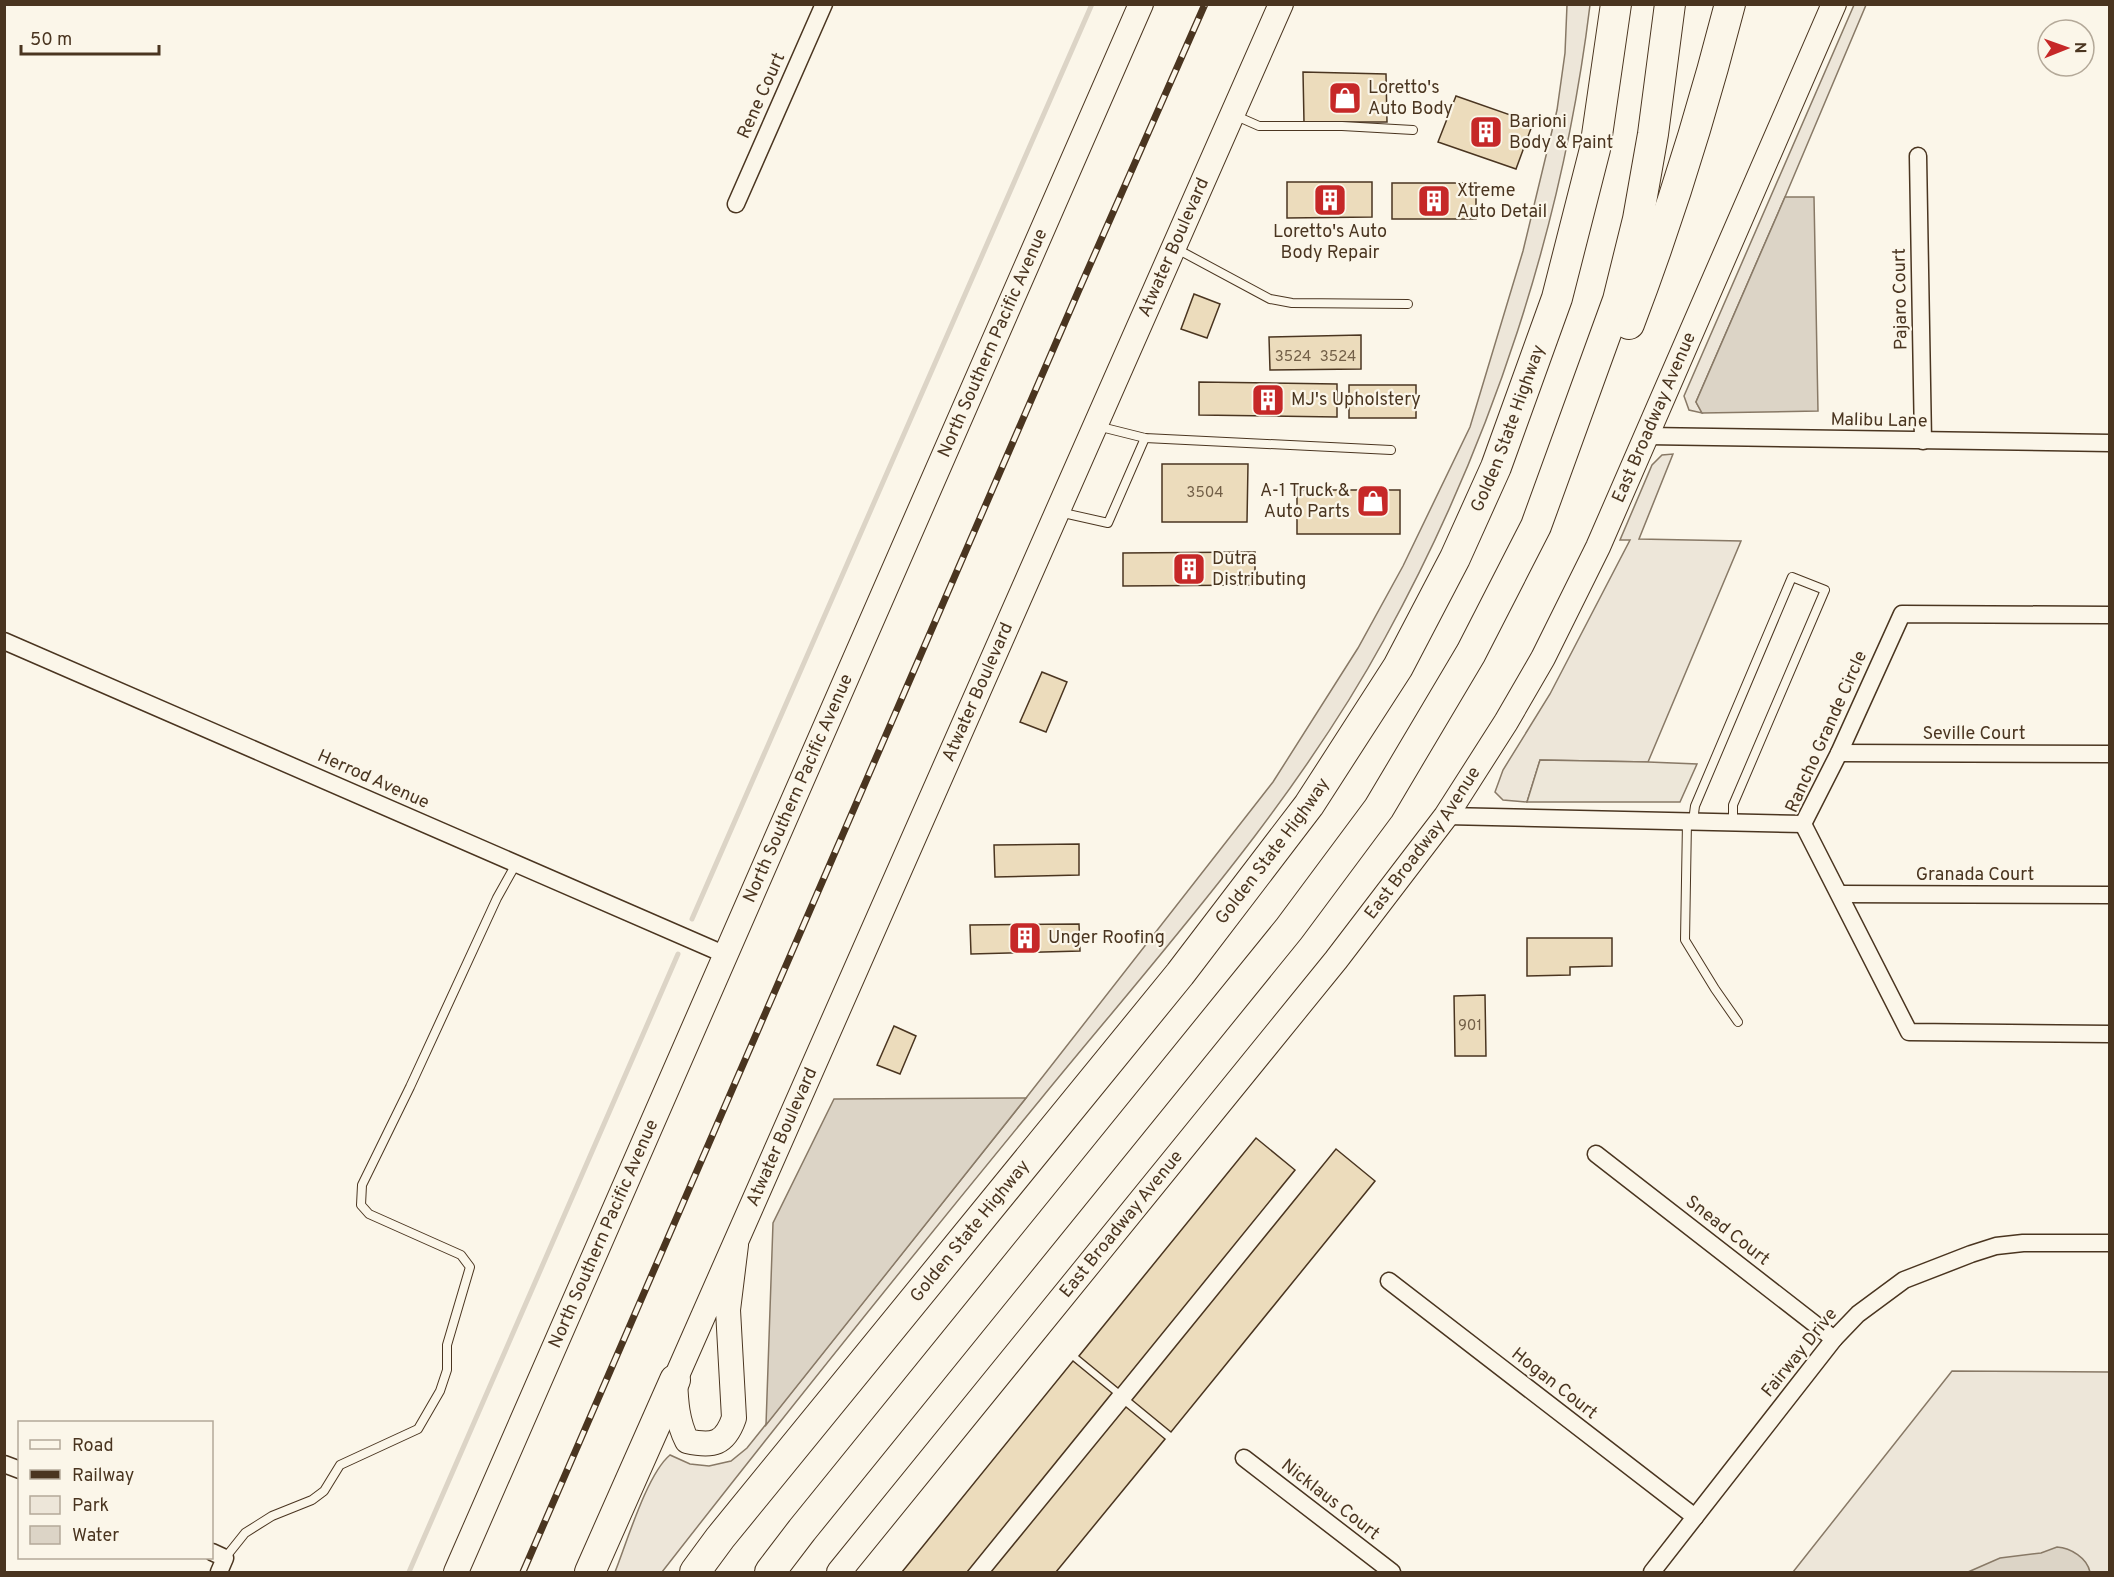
<svg xmlns="http://www.w3.org/2000/svg" width="2114" height="1577" font-family="Overpass,sans-serif">
  <rect width="100%" height="100%" fill="#fbf6e9"/>
  <g fill="#ede6d9" stroke="#887966" stroke-width="1.5">
    <path d="M 1567,5 L 1590,5 C 1563,226 1492,443 1385,638 C 1293,807 1161,952 1040,1100 C 912,1256 786,1413 662,1572 L 615,1572 C 627,1542 647,1474 670,1455 L 690,1464 L 709,1466 L 731,1461 L 747,1448 L 1026,1098 L 1273,782 L 1358,648 L 1403,566 L 1470,427 L 1523,251 L 1557,110 L 1565,53 Z"/>
    <path d="M 1854,5 L 1866,5 L 1785,197 L 1696,402 L 1702,413 L 1689,410 L 1684,396 Z"/>
    <path d="M 1673,454 L 1639,539 L 1741,541 L 1648,762 L 1540,760 L 1527,802 L 1503,800 L 1495,792 L 1503,770 L 1550,694 L 1630,540 L 1620,540 L 1652,465 L 1662,455 Z"/>
    <path d="M 1952,1371 L 2109,1372 L 2109,1572 L 1793,1572 Z"/>
  </g>
  <path fill="#ede7d9" stroke="#887966" stroke-width="1.5" d="M 1540,760 L 1648,762 L 1697,764 L 1680,802 L 1527,802 Z"/>
  <g fill="#dcd4c6" stroke="#887966" stroke-width="1.5">
    <path d="M 1785,197 L 1814,197 L 1818,411 L 1702,413 L 1696,402 Z"/>
    <path d="M 1026,1098 L 766,1425 L 773,1223 L 834,1099 Z"/>
    <path d="M 2057,1547 C 2071,1548 2087,1558 2090,1572 L 1968,1572 L 2000,1558 L 2041,1553 Z"/>
  </g>
  <g fill="none" stroke-linecap="round" stroke-linejoin="round">
    <g stroke="#dcd4c6" stroke-width="5">
      <path d="M 692,919 L 1092,4"/>
      <path d="M 409,1572 L 678,954"/>
    </g>
  </g>
  <g fill="#ecdcbc" stroke="#4a3520" stroke-width="1.5">
    <path d="M 1303,72 L 1386,74 L 1387,122 L 1304,122 Z"/>
    <path d="M 1456,96 L 1533,123 L 1516,169 L 1438,142 Z"/>
    <path d="M 1287,182 L 1372,182 L 1372,217 L 1287,218 Z"/>
    <rect x="1392" y="183" width="84" height="36"/>
    <path d="M 1194,294 L 1220,304 L 1207,338 L 1181,329 Z"/>
    <path d="M 1361,335 L 1361,369 L 1270,370 L 1269,337 Z"/>
    <path d="M 1199,382 L 1337,384 L 1337,417 L 1199,415 Z"/>
    <rect x="1349" y="385" width="67" height="33"/>
    <path d="M 1162,464 L 1248,464 L 1247,522 L 1162,522 Z"/>
    <rect x="1297" y="490" width="103" height="44"/>
    <path d="M 1255,552 L 1255,585 L 1123,586 L 1123,553 Z"/>
    <path d="M 1042,672 L 1067,682 L 1046,732 L 1020,722 Z"/>
    <path d="M 1079,844 L 1079,875 L 995,877 L 994,845 Z"/>
    <path d="M 1079,924 L 1080,951 L 971,954 L 970,925 Z"/>
    <path d="M 1527,938 L 1612,938 L 1612,966 L 1570,967 L 1570,975 L 1527,976 Z"/>
    <path d="M 1485,995 L 1486,1056 L 1455,1056 L 1454,996 Z"/>
    <path d="M 894,1026 L 916,1036 L 900,1074 L 877,1065 Z"/>
    <path d="M 1256,1138 L 1295,1170 L 1118,1388 L 1079,1356 Z"/>
    <path d="M 1336,1149 L 1375,1181 L 1171,1432 L 1132,1400 Z"/>
    <path d="M 1073,1361 L 1112,1393 L 967,1572 L 902,1572 Z"/>
    <path d="M 1126,1407 L 1165,1439 L 1056,1572 L 991,1572 Z"/>
  </g>
  <g fill="none" stroke-linecap="round" stroke-linejoin="round">
    <g stroke="#4a3520" stroke-width="10">
      <g id="lane">
        <path d="M 1234,115 L 1259,126 L 1342,126 L 1413,130"/>
        <path d="M 1175,248 L 1270,299 L 1292,303 L 1408,304"/>
        <path d="M 1097,426 L 1145,438 L 1391,450"/>
        <path d="M 1059,512 L 1108,523 L 1145,438"/>
        <path d="M 1687,821 L 1685,940 L 1715,989 L 1738,1022"/>
        <path d="M 1693,821 L 1695,806 L 1792,577 L 1825,590 L 1733,805 L 1733,822"/>
        <path d="M 225,1558 L 245,1533 L 272,1516 L 312,1500 L 324,1491 L 340,1465 L 418,1429 L 440,1391 L 447,1370 L 447,1345 L 470,1267 L 461,1255 L 369,1214 L 361,1205 L 362,1185 L 410,1087 L 497,898 L 516,864"/>
      </g>
    </g>
    <g stroke="#4a3520" stroke-width="19">
      <g id="street">
        <path d="M 1918,156 L 1923,441"/>
        <path d="M 736,204 L 824,4"/>
        <path d="M 1647,436 L 2110,443"/>
        <path d="M 4,641 L 726,955"/>
        <path d="M 1839,753 L 2110,754"/>
        <path d="M 1446,816 L 1803,824"/>
        <path d="M 1803,824 L 1839,753 L 1902,614 L 2110,615"/>
        <path d="M 1803,824 L 1909,1032 L 2110,1034"/>
        <path d="M 1840,894 L 2110,895"/>
        <path d="M 1596,1154 L 1834,1339"/>
        <path d="M 1389,1281 L 1695,1517"/>
        <path d="M 1244,1458 L 1392,1572"/>
        <path d="M 4,1464 L 20,1470"/>
        <path d="M 212,1552 L 225,1558 L 219,1572"/>
        <path d="M 1652,1572 L 1834,1339 L 1858,1314 L 1904,1280 L 1971,1254 L 1996,1246 L 2023,1243 L 2110,1243"/>
      </g>
    </g>
    <g stroke="#4a3520" stroke-width="26">
      <g id="secondary">
        <path id="s1" d="M 736,1245 L 728,1310 L 734,1418 C 725,1444 713,1447 687,1441 C 677,1421 676,1402 675,1380 L 1281,4"/>
        <path id="s2" d="M 456,1572 L 1141,4"/>
        <path id="s3" d="M 839,1572 L 1336,960 L 1446,816 L 1506,722 L 1543,658 L 1598,547 L 1834,4"/>
      </g>
    </g>
    <g stroke="#4a3520" stroke-width="32">
      <g id="highway">
        <path d="M 1629,324 C 1669,219 1702,113 1730,4"/>
        <path d="M 590,1572 L 675,1380"/>
        <path id="s4" d="M 695,1572 L 720,1538 L 1180,974 L 1309,805 L 1398,667 L 1455,558 L 1496,467 L 1557,298 L 1595,149 L 1616,4"/>
        <path d="M 770,1572 L 802,1530 L 1289,929 L 1379,808 L 1471,653 L 1536,526 L 1618,300 L 1638,219 L 1653,134 L 1670,4"/>
      </g>
    </g>
    <use href="#lane" stroke="#fbf6e9" stroke-width="8"/>
    <use href="#street" stroke="#fbf6e9" stroke-width="16"/>
    <use href="#secondary" stroke="#fbf6e9" stroke-width="24"/>
    <use href="#highway" stroke="#fbf6e9" stroke-width="30"/>
    <g stroke="#4a3520" stroke-width="7">
      <path id="rail" d="M 523,1572 L 1078,292 L 1205,4"/>
    </g>
    <use href="#rail" stroke="#fbf6e9" stroke-width="4.5" stroke-dasharray="14" stroke-linecap="butt"/>
  </g>
  <defs>
    <g id="shop-square" transform="scale(1.725)"><rect x="-9" y="-9" width="18" height="18" rx="4" fill="#c62828" stroke="#fbf6e9"/><path d="M-5-2.5h2.3a2.7 3.5 0 0 1 5.4 0H5L5.5 6h-11ZM-1.5-2.5h3a1.5 2.3 0 0 0-3 0Z" fill="#fff"/></g>
    <g id="building-square" transform="scale(1.725)"><rect x="-9" y="-9" width="18" height="18" rx="4" fill="#c62828" stroke="#fbf6e9"/><path d="M-4-6H4V6H1V3H-1V6H-4ZM-2.5-4.3h1.7v1.8h-1.7ZM.8-4.3h1.7v1.8H.8ZM-2.5-1h1.7V.8h-1.7ZM.8-1h1.7V.8H.8Z" fill="#fff"/></g>
  </defs>
  <g fill-rule="evenodd">
    <use href="#shop-square" x="1345" y="98"/>
    <use href="#building-square" x="1486" y="132"/>
    <use href="#building-square" x="1330" y="200"/>
    <use href="#building-square" x="1434" y="201"/>
    <use href="#building-square" x="1268" y="400"/>
    <use href="#shop-square" x="1373" y="501"/>
    <use href="#building-square" x="1189" y="569"/>
    <use href="#building-square" x="1025" y="938"/>
  </g>
  <g text-anchor="middle" dominant-baseline="central" stroke-width="4.5" stroke-linejoin="round" paint-order="stroke">
    <g font-size="15" fill="#725f47">
      <text x="1293" y="357">3524</text>
      <text x="1338" y="357">3524</text>
      <text x="1205" y="493">3504</text>
      <text x="1470" y="1026">901</text>
    </g>
    <g font-size="18" fill="#4a3520" stroke="#fbf6e9" text-anchor="start">
      <text x="1368" y="88">Loretto's<tspan x="1368" dy="21">Auto Body</tspan></text>
      <text x="1509" y="122">Barioni<tspan x="1509" dy="21">Body &amp; Paint</tspan></text>
      <text x="1457" y="191">Xtreme<tspan x="1457" dy="21">Auto Detail</tspan></text>
      <text x="1330" y="232" text-anchor="middle">Loretto's Auto<tspan x="1330" dy="21">Body Repair</tspan></text>
      <text x="1291" y="400">MJ's Upholstery</text>
      <text x="1350" y="491" text-anchor="end">A-1 Truck &amp;<tspan x="1350" dy="21">Auto Parts</tspan></text>
      <text x="1212" y="559">Dutra<tspan x="1212" dy="21">Distributing</tspan></text>
      <text x="1048" y="938">Unger Roofing</text>
    </g>
    <g font-size="18" fill="#4a3520" stroke="#fbf6e9">
      <text transform="translate(762 96) rotate(-66)">Rene Court</text>
      <text stroke="none"><textPath href="#s1" startOffset="1534">Atwater Boulevard</textPath></text>
      <text transform="translate(1901 299) rotate(-91)">Pajaro Court</text>
      <text stroke="none"><textPath href="#s2" startOffset="1341">North Southern Pacific Avenue</textPath></text>
      <text stroke="none"><textPath href="#s3" startOffset="1420">East Broadway Avenue</textPath></text>
      <text transform="translate(1879 421) rotate(1)">Malibu Lane</text>
      <text stroke="none"><textPath href="#s4" startOffset="1410">Golden State Highway</textPath></text>
      <text stroke="none"><textPath href="#s1" startOffset="1048">Atwater Boulevard</textPath></text>
      <text transform="translate(1827 732) rotate(-66)">Rancho Grande Circle</text>
      <text x="1974" y="734">Seville Court</text>
      <text transform="translate(373 780) rotate(24)">Herrod Avenue</text>
      <text stroke="none"><textPath href="#s2" startOffset="855">North Southern Pacific Avenue</textPath></text>
      <text stroke="none"><textPath href="#s3" startOffset="934">East Broadway Avenue</textPath></text>
      <text stroke="none"><textPath href="#s4" startOffset="924">Golden State Highway</textPath></text>
      <text x="1975" y="875">Granada Court</text>
      <text stroke="none"><textPath href="#s1" startOffset="562">Atwater Boulevard</textPath></text>
      <text stroke="none"><textPath href="#s3" startOffset="448">East Broadway Avenue</textPath></text>
      <text stroke="none"><textPath href="#s4" startOffset="438">Golden State Highway</textPath></text>
      <text transform="translate(1727 1231) rotate(38)">Snead Court</text>
      <text stroke="none"><textPath href="#s2" startOffset="369">North Southern Pacific Avenue</textPath></text>
      <text transform="translate(1800 1353) rotate(-51)">Fairway Drive</text>
      <text transform="translate(1554 1384) rotate(38)">Hogan Court</text>
      <text transform="translate(1330 1500) rotate(38)">Nicklaus Court</text>
    </g>
  </g>
  <rect width="2114" height="1577" fill="none" stroke="#4a3520" stroke-width="12"/>
  <rect x="18" y="1421" width="195" height="138" fill="#fbf6e9" stroke="#b4a999" stroke-width="1.5"/>
  <rect x="30" y="1440" width="30" height="9" fill="#fbf6e9" stroke="#b4a999" stroke-width="1.5"/>
  <text x="72" y="1451" font-size="18" fill="#4a3520">Road</text>
  <rect x="30" y="1470" width="30" height="9" fill="#4a3520" stroke="#b4a999" stroke-width="1.5"/>
  <text x="72" y="1481" font-size="18" fill="#4a3520">Railway</text>
  <rect x="30" y="1496" width="30" height="18" fill="#ede6d9" stroke="#b4a999" stroke-width="1.5"/>
  <text x="72" y="1511" font-size="18" fill="#4a3520">Park</text>
  <rect x="30" y="1526" width="30" height="18" fill="#dcd4c6" stroke="#b4a999" stroke-width="1.5"/>
  <text x="72" y="1541" font-size="18" fill="#4a3520">Water</text>
  <g transform="translate(2066 48) rotate(89)"><circle r="28" fill="#fbf6e9" stroke="#b4a999" stroke-width="1.5"/>
  <path d="M0-4.5L10 22L0 15L-10 22Z" fill="#c62828"/>
  <text y="-9" font-size="16" font-weight="bold" text-anchor="middle" fill="#4a3520">N</text>
  </g>
  <path d="M21 45v9h138v-9" fill="none" stroke="#4a3520" stroke-width="3"/>
  <text x="30" y="45" font-size="18" fill="#4a3520" stroke="#fbf6e9" stroke-width="4.5" paint-order="stroke">50 m</text>
</svg>
